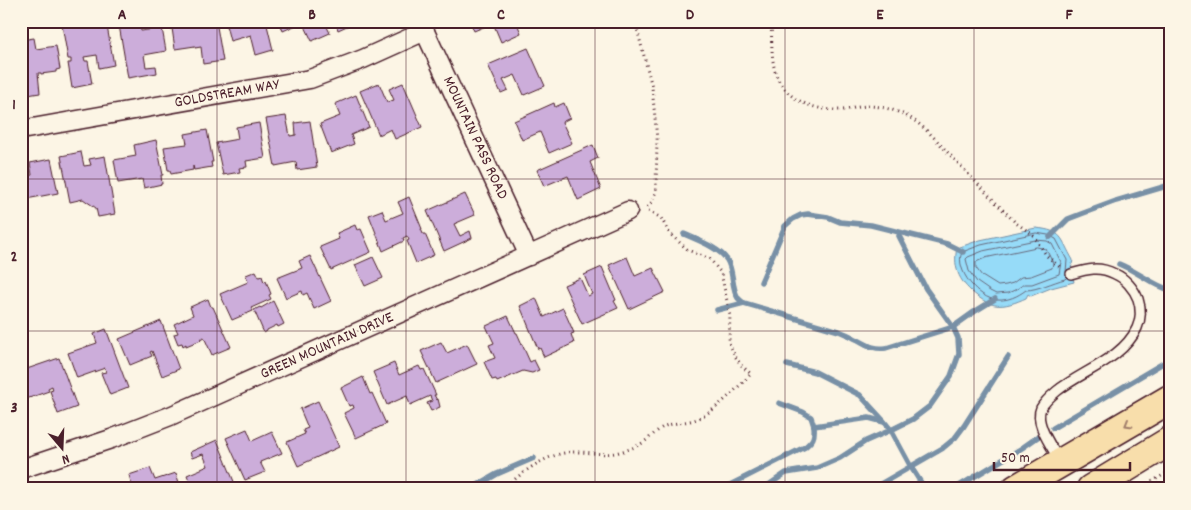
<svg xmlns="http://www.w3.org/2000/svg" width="1191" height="510" font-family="Dekko,sans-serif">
  <rect width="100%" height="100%" fill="#fcf5e5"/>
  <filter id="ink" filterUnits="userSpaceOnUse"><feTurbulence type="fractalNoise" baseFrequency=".02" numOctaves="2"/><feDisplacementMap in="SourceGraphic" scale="10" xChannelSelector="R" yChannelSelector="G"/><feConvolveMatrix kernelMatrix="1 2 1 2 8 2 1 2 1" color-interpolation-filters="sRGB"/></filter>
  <g filter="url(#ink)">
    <path fill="#96dbf8" stroke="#7890a6" d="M 1036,228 C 1064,231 1060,238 1073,260 L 1071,269 L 1074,282 L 1051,288 L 1031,296 L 1028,294 L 1026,298 C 1017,302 1005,307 995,305 C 989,304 982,300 977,296 C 961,284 952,269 957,248 L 980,240 Z"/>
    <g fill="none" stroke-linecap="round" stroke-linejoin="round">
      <g stroke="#686a7d" stroke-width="1">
        <path d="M 1036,240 L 1047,241 L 1052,244 L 1061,262 L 1059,274 L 1032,284 L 1024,284 L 1017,289 L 1008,293 L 996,294 L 990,291 L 977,282 L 969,271 L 966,259 L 968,257 L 983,251 Z"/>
        <path d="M 1037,247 L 1046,249 L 1053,263 L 1052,268 L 1031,276 L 1021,277 L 1013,283 L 1006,285 L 998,286 L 982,276 L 976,268 L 976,262 L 985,258 Z"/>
        <path d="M 1066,272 L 1067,260 L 1056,239 L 1048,235 L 1036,233 L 1013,238 L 981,245 L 962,252 C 954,270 979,299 997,300 C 1008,301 1018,296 1026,290 C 1037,290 1053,282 1065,279 L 1067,277"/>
      </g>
      <g stroke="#7890a6" stroke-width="5.5">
        <path d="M 684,234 C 697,240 720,248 727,260 C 734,271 731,287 738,298 C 740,300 742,302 744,303 L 839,331 C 844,333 849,335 854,338 C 866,343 871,350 886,348 L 953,327 L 974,312 L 995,299"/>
        <path d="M 1050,237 L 1068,219 L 1081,214 L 1116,201 L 1170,185"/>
        <path d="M 1119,264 C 1137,271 1152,285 1170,290"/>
        <path d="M 761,282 L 785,226 L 793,219 L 801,215 L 808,214 L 828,217 L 840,222 L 871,225 L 947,244 L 963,252"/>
        <path d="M 717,310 L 744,303"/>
        <path d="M 787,365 L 815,372 L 860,395 L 883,420 L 891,430 L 911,467 L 925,489"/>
        <path d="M 779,403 L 803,412 L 811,417 L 814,426"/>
        <path d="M 1053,428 L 1170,359"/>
        <path d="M 471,489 L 497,474 L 534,458"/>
        <path d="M 722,489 L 805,447 C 813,440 815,438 814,426 L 869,418 L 884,422"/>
        <path d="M 763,489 L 786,473 L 817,468 L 840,458 L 866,441 L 891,430 L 913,419 L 930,406 L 951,376 L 959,354 L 958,338 L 953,327 L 926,289 L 899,236"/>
        <path d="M 872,489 L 943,448 L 955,438 L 964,426 L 1008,357"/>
        <path d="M 954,489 L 1022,448 L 1039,436"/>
      </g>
    </g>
    <g fill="#ccadda" stroke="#4a1f2b">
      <path d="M 82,21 L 106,21 L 114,65 L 99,68 L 97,55 L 84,57 L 85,61 L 88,61 L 92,84 L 72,88 L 68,63 L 71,63 L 71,59 L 68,59 L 62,25 Z"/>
      <path d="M 171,21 L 216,21 L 223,61 L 203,64 L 201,47 L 195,48 L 195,46 L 175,49 Z"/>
      <path d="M 225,21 L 266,21 L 273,50 L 256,55 L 251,35 L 230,41 Z"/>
      <path d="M 279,21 L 324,21 L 330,33 L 312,41 L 303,22 L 283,31 Z"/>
      <path d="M 335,21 L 358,21 L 338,30 Z"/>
      <path d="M 470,21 L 516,21 L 521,33 L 501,42 L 493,23 L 474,31 Z"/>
      <path d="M 139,22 L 141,31 L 162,28 L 166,51 L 144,55 L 146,67 L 156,66 L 157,73 L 128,78 L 119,25 Z"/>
      <path d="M 34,38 L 36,49 L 56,46 L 60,69 L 56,70 L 56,72 L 41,74 L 41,73 L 38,73 L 40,93 L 21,96 L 21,40 Z"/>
      <path d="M 528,48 L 545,86 L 524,95 L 515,75 L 503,80 L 508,90 L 501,93 L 488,65 Z"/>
      <path d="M 379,83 L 387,102 L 394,100 L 389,89 L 403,83 L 422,127 L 395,139 L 391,129 L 379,135 L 360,91 Z"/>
      <path d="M 356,95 L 369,127 L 351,135 L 354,144 L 331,153 L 320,124 L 340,116 L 335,104 Z"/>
      <path d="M 554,103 L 555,107 L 564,103 L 570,118 L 562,122 L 572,143 L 549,153 L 540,132 L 522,140 L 514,121 Z"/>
      <path d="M 286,116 L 290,136 L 296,135 L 295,123 L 310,121 L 317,167 L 297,170 L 296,162 L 275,166 L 266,119 Z"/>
      <path d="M 259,123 L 265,158 L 246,161 L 247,167 L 239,168 L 240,172 L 223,175 L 216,143 L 238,139 L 236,127 Z"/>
      <path d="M 207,130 L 213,162 L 211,162 L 212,167 L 194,170 L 193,166 L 193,170 L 171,174 L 170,170 L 168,170 L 164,147 L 187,144 L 185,134 Z"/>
      <path d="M 156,140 L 163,175 L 161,175 L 162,184 L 144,188 L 142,179 L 118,183 L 114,160 L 136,156 L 134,145 Z"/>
      <path d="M 593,145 L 598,158 L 590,162 L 601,189 L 578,200 L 568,176 L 544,186 L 537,170 Z"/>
      <path d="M 81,152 L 84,166 L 91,165 L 89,159 L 105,156 L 115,214 L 98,217 L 96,208 L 83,199 L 70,202 L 61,156 Z"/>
      <path d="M 51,159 L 58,193 L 21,200 L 21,177 L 32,175 L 30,163 Z"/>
      <path d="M 465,194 L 475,215 L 454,224 L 460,236 L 470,231 L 472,238 L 444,251 L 427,211 Z"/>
      <path d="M 409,197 L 422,229 L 421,229 L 423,234 L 425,234 L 434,255 L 416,263 L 407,241 L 409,240 L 407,236 L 403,238 L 404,241 L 383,251 L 369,215 L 382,210 L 386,220 L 403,213 L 398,202 Z"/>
      <path d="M 355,225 L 357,230 L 361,229 L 371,252 L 331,270 L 320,247 L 339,239 L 337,233 Z"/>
      <path d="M 310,256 L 331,301 L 314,309 L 307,293 L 303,295 L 302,291 L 286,298 L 277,278 L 302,268 L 299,261 Z"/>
      <path d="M 373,257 L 383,278 L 365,286 L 355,265 Z"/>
      <path d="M 627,257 L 635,276 L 653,268 L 665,292 L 629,309 L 609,265 Z"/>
      <path d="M 602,267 L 616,300 L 614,301 L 618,308 L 582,324 L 564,285 L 580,278 L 588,296 L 592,294 L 584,275 Z"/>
      <path d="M 256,271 L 259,277 L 262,276 L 264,282 L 266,281 L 271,294 L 269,295 L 271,299 L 251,308 L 253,311 L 232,320 L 220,294 L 248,282 L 246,275 Z"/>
      <path d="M 536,298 L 544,317 L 563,308 L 574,333 L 571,334 L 574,343 L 544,357 L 540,348 L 538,349 L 520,306 Z"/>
      <path d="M 208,299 L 211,307 L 213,307 L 231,347 L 212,355 L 204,337 L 200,339 L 201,340 L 186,346 L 186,344 L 183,346 L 182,343 L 178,344 L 174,334 L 178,333 L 174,324 L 193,315 L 190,307 Z"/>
      <path d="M 273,301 L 284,324 L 278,327 L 277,325 L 267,330 L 267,331 L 264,333 L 254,310 L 260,307 L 261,308 Z"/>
      <path d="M 508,316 L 516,333 L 517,333 L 530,362 L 534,360 L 539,370 L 532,373 L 523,371 L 497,382 L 496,379 L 492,380 L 484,362 L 495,358 L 489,345 L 494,343 L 486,326 Z"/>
      <path d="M 161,321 L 179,369 L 162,376 L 152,351 L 150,352 L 152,356 L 130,365 L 119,339 Z"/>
      <path d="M 106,329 L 128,388 L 110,395 L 101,373 L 106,372 L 105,368 L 77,378 L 68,353 L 97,343 L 94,334 Z"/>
      <path d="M 441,342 L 447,353 L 467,344 L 477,364 L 436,383 L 421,351 Z"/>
      <path d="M 59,358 L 77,407 L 58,414 L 50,391 L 53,390 L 52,386 L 48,388 L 49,391 L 26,399 L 23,392 L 25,391 L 21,380 L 21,371 Z"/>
      <path d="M 394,363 L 399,375 L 419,366 L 421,370 L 424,369 L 436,395 L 434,395 L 437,400 L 438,399 L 440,407 L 431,411 L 427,403 L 432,401 L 430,396 L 410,405 L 407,396 L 387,405 L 373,372 Z"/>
      <path d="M 363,377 L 370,394 L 372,393 L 386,424 L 356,438 L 344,413 L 354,408 L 353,405 L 349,406 L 341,388 Z"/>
      <path d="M 318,401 L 339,447 L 298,466 L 287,442 L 305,434 L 303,430 L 308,428 L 300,409 Z"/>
      <path d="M 247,429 L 252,441 L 272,432 L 282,453 L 260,462 L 265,472 L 245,480 L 226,438 Z"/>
      <path d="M 217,440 L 237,489 L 193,489 L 187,475 L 208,466 L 203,454 L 192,458 L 190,452 Z"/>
      <path d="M 150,468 L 155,480 L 176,473 L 181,489 L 133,489 L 129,475 Z"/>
    </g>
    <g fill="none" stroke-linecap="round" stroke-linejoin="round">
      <g stroke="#4a1f2b" stroke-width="12">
        <path id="service" d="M 1059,460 C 1052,447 1034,423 1041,408 C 1045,401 1051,396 1057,391 C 1082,371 1123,359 1137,328 C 1141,319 1141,308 1138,299 C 1134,289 1125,278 1115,274 C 1099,266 1088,269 1071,274"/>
      </g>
      <g stroke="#4a1f2b" stroke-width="21">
        <g id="minor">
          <path d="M 420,21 L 529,256"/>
          <path d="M 21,130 L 310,79 L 363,59 L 425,31"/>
          <path d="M 21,469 L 111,439 L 170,416 L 628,211"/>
        </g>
      </g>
      <g stroke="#4a1f2b" stroke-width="31">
        <g id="primary">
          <path d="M 1016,489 L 1170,399"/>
          <path d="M 1091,489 L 1170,441"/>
        </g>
      </g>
      <g stroke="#4a1f2b" stroke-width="3" stroke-dasharray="1 4" stroke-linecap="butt">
        <path d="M 635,21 L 652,87 L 657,139 L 656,191 L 652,202 L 644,209"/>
        <path d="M 771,21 C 772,36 771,52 774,67 C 780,98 812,111 841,110 C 847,110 853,108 859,107 C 876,104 893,109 907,116 C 925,126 938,142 952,157 C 973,179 994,201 1016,223 L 1032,234 L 1047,256 L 1061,268"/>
        <path d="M 504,489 C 523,471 550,451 577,452 C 592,452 605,456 619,452 C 628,450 636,447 644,442 C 651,437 657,430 665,426 C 676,422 688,423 699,418 C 718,409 736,389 751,374 L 741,365 L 735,356 L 729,343 L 730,315 L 721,273 L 710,259 L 688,250 L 670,234 L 661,218 L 645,209"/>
        <path d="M 1139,489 L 1170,471"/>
      </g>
      <use href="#service" stroke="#fcf5e5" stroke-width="9"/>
      <use href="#minor" stroke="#fcf5e5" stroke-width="18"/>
      <use href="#primary" stroke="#f8deab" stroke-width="28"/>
    </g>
    <defs><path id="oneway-chevron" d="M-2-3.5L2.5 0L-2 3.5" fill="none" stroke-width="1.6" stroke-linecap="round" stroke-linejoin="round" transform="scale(1.25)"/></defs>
    <use stroke="#a17e6b" href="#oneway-chevron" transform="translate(1128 424) rotate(150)"/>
  </g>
  <path fill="none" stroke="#4a1f2b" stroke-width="1" stroke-opacity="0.55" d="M 217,21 L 217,489M 406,21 L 406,489M 595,21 L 595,489M 785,21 L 785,489M 974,21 L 974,489M 21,179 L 1170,179M 21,331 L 1170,331"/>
  <g text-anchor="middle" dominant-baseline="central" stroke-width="4" stroke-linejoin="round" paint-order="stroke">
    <g font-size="16" fill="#4a1f2b" stroke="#fcf5e5">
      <text transform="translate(227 94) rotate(-10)">GOLDSTREAM WAY</text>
      <text transform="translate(475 138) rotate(65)">MOUNTAIN PASS ROAD</text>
      <text transform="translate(327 346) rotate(-24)">GREEN MOUNTAIN DRIVE</text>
    </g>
  </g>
  <rect width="1191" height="510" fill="none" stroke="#fcf5e5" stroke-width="55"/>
  <g transform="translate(62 448) rotate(161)" stroke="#fcf5e5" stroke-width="4" paint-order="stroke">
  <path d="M0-4L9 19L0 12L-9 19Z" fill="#4a1f2b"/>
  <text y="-8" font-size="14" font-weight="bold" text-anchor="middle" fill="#4a1f2b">N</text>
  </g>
  <path d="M994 462v8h136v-8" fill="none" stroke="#4a1f2b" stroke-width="2.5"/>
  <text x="1001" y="462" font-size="15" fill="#4a1f2b" stroke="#fcf5e5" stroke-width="4" paint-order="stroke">50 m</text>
  <rect x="28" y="28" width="1136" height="454" fill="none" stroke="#4a1f2b" stroke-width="2"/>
  <g font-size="16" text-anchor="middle" font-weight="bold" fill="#4a1f2b">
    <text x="122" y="19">A</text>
    <text x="312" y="19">B</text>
    <text x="501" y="19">C</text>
    <text x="690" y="19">D</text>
    <text x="880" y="19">E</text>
    <text x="1069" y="19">F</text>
    <text x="14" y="109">1</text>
    <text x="14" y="261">2</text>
    <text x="14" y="412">3</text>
  </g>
</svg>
